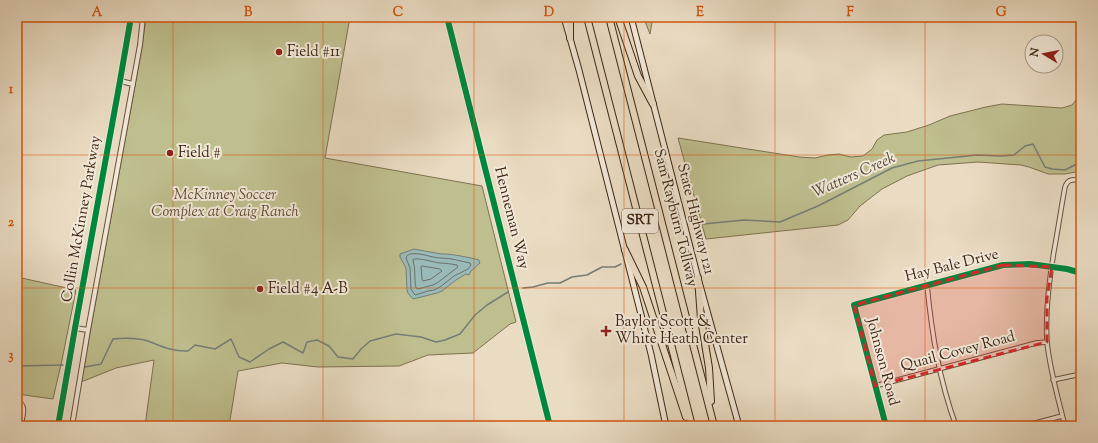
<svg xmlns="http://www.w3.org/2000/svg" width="1098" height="443" font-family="'Sorts Mill Goudy',serif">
  <rect width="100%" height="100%" fill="#eadcc3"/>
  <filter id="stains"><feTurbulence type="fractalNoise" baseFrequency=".005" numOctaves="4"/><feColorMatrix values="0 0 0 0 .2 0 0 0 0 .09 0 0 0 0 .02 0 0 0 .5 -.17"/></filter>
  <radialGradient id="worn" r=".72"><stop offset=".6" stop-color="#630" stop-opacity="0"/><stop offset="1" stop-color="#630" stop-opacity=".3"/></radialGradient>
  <g fill="#bfbe8e" stroke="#7e7250">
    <path d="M 146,17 L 350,17 L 325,158 L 482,186 L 516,322 L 510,324 L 473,353 L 428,355 L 399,366 L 318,367 L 282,363 L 238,371 L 229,426 L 145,426 L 154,360 L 116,368 L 81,382 L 142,47 Z"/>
    <path d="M 644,17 L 653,17 L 650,34 L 646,24 Z"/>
    <path d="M 1081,94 L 1081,171 L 1065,174 L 1048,174 L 1029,167 L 1021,165 L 978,162 L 938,165 L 907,176 L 882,189 L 860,206 L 848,220 L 838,225 L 706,239 L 678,138 L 799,157 L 815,158 L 828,155 L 839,154 L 851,157 L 863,156 L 872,149 L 877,140 L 884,135 L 907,132 L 929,125 L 950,116 L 986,107 L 1002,104 L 1062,108 L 1072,105 Z"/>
    <path d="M 17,277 L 76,290 L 62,360 L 53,399 L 17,394 Z"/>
  </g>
  <path fill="#99bab9" stroke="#757e77" d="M 414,249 L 441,254 C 448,253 472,258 479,260 L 480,263 L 471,271 L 469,275 L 466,274 L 456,280 L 442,291 L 437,293 L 413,299 L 408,293 L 407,290 L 406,268 L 400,257 L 400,254 Z"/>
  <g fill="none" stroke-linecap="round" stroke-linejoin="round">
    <g stroke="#6c7066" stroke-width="1">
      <path d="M 410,254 C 421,252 431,258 441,258 C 451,258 460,261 470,263 L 471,265 L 468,269 L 454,276 L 440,287 L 434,290 L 428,291 L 415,295 L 411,289 L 410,268 L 406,258 L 407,256 Z"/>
      <path d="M 414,259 C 423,258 431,262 440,263 C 446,263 451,264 457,265 L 458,267 L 437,283 L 433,285 L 418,289 L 416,288 C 414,279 416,270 413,261 Z"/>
      <path d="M 422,266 L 440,269 L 442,271 L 431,279 L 423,281 L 422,279 L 421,267 Z"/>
    </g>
    <g stroke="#757e77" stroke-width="1.5">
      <path d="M 693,225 L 744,220 L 780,222 L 818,206 L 892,168 L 918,161 L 948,158 L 977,155 L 1001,156 L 1014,155 L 1025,146 L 1033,144 L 1045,167 L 1052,169 L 1065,170 L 1081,162"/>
      <path d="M 523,288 L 533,287 L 548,283 L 560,283 L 572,277 L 587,275 L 602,267 L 615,267 L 621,264"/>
      <path d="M 17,366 L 63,365"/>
      <path d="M 85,367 L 101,364 L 113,339 C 123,338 138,338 148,341 C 161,346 173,352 188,351 L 195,345 L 215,349 L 231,339 L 239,357 L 250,362 L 269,349 L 283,342 L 303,353 L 307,342 L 317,340 L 329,346 L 338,357 L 353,359 L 361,349 L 370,341 L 396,334 L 421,337 L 436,342 L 445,340 L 460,334 L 475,315 L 487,305 L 508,292"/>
    </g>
    <g stroke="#69533f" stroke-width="5.5">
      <g id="minor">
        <path d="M 447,17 L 550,426"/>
        <path d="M 927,285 C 932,335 939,379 956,426"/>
        <path d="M 1053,380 L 1081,374"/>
        <path d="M 875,386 L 1036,343 L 1047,342"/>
        <path d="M 17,401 C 28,405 22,417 21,426"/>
        <path d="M 886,426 L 854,305 L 1003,265 L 1030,264 L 1067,269 L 1081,273"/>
        <path d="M 1024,426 L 1062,416"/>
        <path d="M 1065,426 C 1058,398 1050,371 1047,342 C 1045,311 1049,281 1054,251 C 1058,230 1061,208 1065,187 C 1068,178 1073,180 1081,180"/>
      </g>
    </g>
    <g stroke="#69533f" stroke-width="6">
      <g id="tertiary">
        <path d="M 120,81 L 133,84"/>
        <path d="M 75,328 L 88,330"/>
        <path d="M 58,426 L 75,328 L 120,81 L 131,17"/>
        <path d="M 72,426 L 88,330 L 140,45 L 143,17"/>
      </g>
    </g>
    <g stroke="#3e2513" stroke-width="7">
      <g id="secondary">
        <path d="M 564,17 L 579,70 L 651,354 L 666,426"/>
        <path d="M 631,17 L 698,278 L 739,426"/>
      </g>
    </g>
    <g stroke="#3e2513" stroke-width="8">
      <g id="motorway">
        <path d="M 570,17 L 570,38"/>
        <path d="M 587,17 L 692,426"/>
        <path d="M 609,17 L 714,426"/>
        <path d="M 618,17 L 638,76 L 653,104"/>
        <path d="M 625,250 L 643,287 L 686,417"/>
        <path d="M 698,278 L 701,319 L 709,368 L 711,401"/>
      </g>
    </g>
    <use href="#minor" stroke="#f1e8d8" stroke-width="3.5"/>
    <use href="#tertiary" stroke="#f1e8d8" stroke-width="4"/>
    <use href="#secondary" stroke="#f1e8d8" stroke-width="5"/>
    <use href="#motorway" stroke="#eadcc3" stroke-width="6"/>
    <g stroke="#f1e8d8" stroke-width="8">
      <g id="cycleway">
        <path d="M 447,17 L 550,426"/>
        <path d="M 58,426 L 75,328 L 120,81 L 131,17"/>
        <path d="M 886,426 L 854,305 L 1003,265 L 1030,264 L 1067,269 L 1081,273"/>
      </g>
    </g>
    <use href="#cycleway" stroke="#00873e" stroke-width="6"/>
  </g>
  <path fill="#d62828" fill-opacity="0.2" stroke="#d62828" stroke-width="3" stroke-dasharray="8 5" stroke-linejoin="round" d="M 1003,265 L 1052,267 L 1047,298 L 1047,342 L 875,386 L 854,305 Z"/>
  <path fill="none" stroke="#d7540d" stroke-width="1" stroke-opacity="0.55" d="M 173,17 L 173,426M 323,17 L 323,426M 474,17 L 474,426M 624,17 L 624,426M 775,17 L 775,426M 925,17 L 925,426M 17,155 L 1081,155M 17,288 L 1081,288"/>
  <g fill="#8f2418" stroke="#f1e8d8" stroke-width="1.5">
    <circle cx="279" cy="52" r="4"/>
    <circle cx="170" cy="153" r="4"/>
    <circle cx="260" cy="289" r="4"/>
    <path d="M604 325h4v4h4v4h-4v4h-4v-4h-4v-4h4z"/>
  </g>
  <g text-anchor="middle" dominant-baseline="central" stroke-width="4" stroke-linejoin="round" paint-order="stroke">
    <rect fill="#f1e8d8" stroke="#74604e" stroke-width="1" x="622" y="209" width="36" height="24" rx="3"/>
    <g font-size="14" font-weight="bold" fill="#3e2513">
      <text x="640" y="221">SRT</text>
    </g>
    <g font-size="15" fill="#3e2513" stroke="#f1e8d8" text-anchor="start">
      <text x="287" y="52">Field #11</text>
      <text x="178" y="153">Field #</text>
      <text x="268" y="289">Field #4 A-B</text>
      <text x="615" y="322">Baylor Scott &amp;<tspan x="615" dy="17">White Heath Center</tspan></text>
    </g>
    <g font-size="15" font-style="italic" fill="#5e4b32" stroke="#f1e8d8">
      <text x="225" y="195">McKinney Soccer<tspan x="225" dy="17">Complex at Craig Ranch</tspan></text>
    </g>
    <g font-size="15" fill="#3e2513" stroke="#f1e8d8">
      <text transform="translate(511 218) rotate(76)">Henneman Way</text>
      <text transform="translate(675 218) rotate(76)">Sam Rayburn Tollway</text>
      <text transform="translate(82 219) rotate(-80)">Collin McKinney Parkway</text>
      <text transform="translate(695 219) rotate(76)">State Highway 121</text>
      <text transform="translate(952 266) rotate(-14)">Hay Bale Drive</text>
      <text transform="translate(958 352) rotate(-15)">Quail Covey Road</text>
      <text transform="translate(882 362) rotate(75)">Johnson Road</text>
    </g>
    <g font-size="16" font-style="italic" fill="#554a3c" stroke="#f1e8d8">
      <text transform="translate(854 176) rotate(-24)">Watters Creek</text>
    </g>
  </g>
  <rect width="1098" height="443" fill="none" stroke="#eadcc3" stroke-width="44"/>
  <g transform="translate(1044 54) rotate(280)"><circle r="19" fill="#f1e8d8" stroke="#a99a89"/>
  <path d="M0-3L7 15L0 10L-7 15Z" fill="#8f2418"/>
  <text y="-6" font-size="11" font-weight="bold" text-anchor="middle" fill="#3e2513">N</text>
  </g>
  <rect x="22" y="22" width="1054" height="399" fill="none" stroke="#d7540d" stroke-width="1.5"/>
  <g font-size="13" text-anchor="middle" font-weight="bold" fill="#d7540d">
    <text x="97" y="16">A</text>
    <text x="248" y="16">B</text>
    <text x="398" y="16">C</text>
    <text x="549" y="16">D</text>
    <text x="700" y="16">E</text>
    <text x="850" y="16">F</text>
    <text x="1001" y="16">G</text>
    <text x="11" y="93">1</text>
    <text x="11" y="226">2</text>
    <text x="11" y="359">3</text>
  </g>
  <rect width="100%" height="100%" filter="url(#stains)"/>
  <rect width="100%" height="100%" fill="url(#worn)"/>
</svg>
